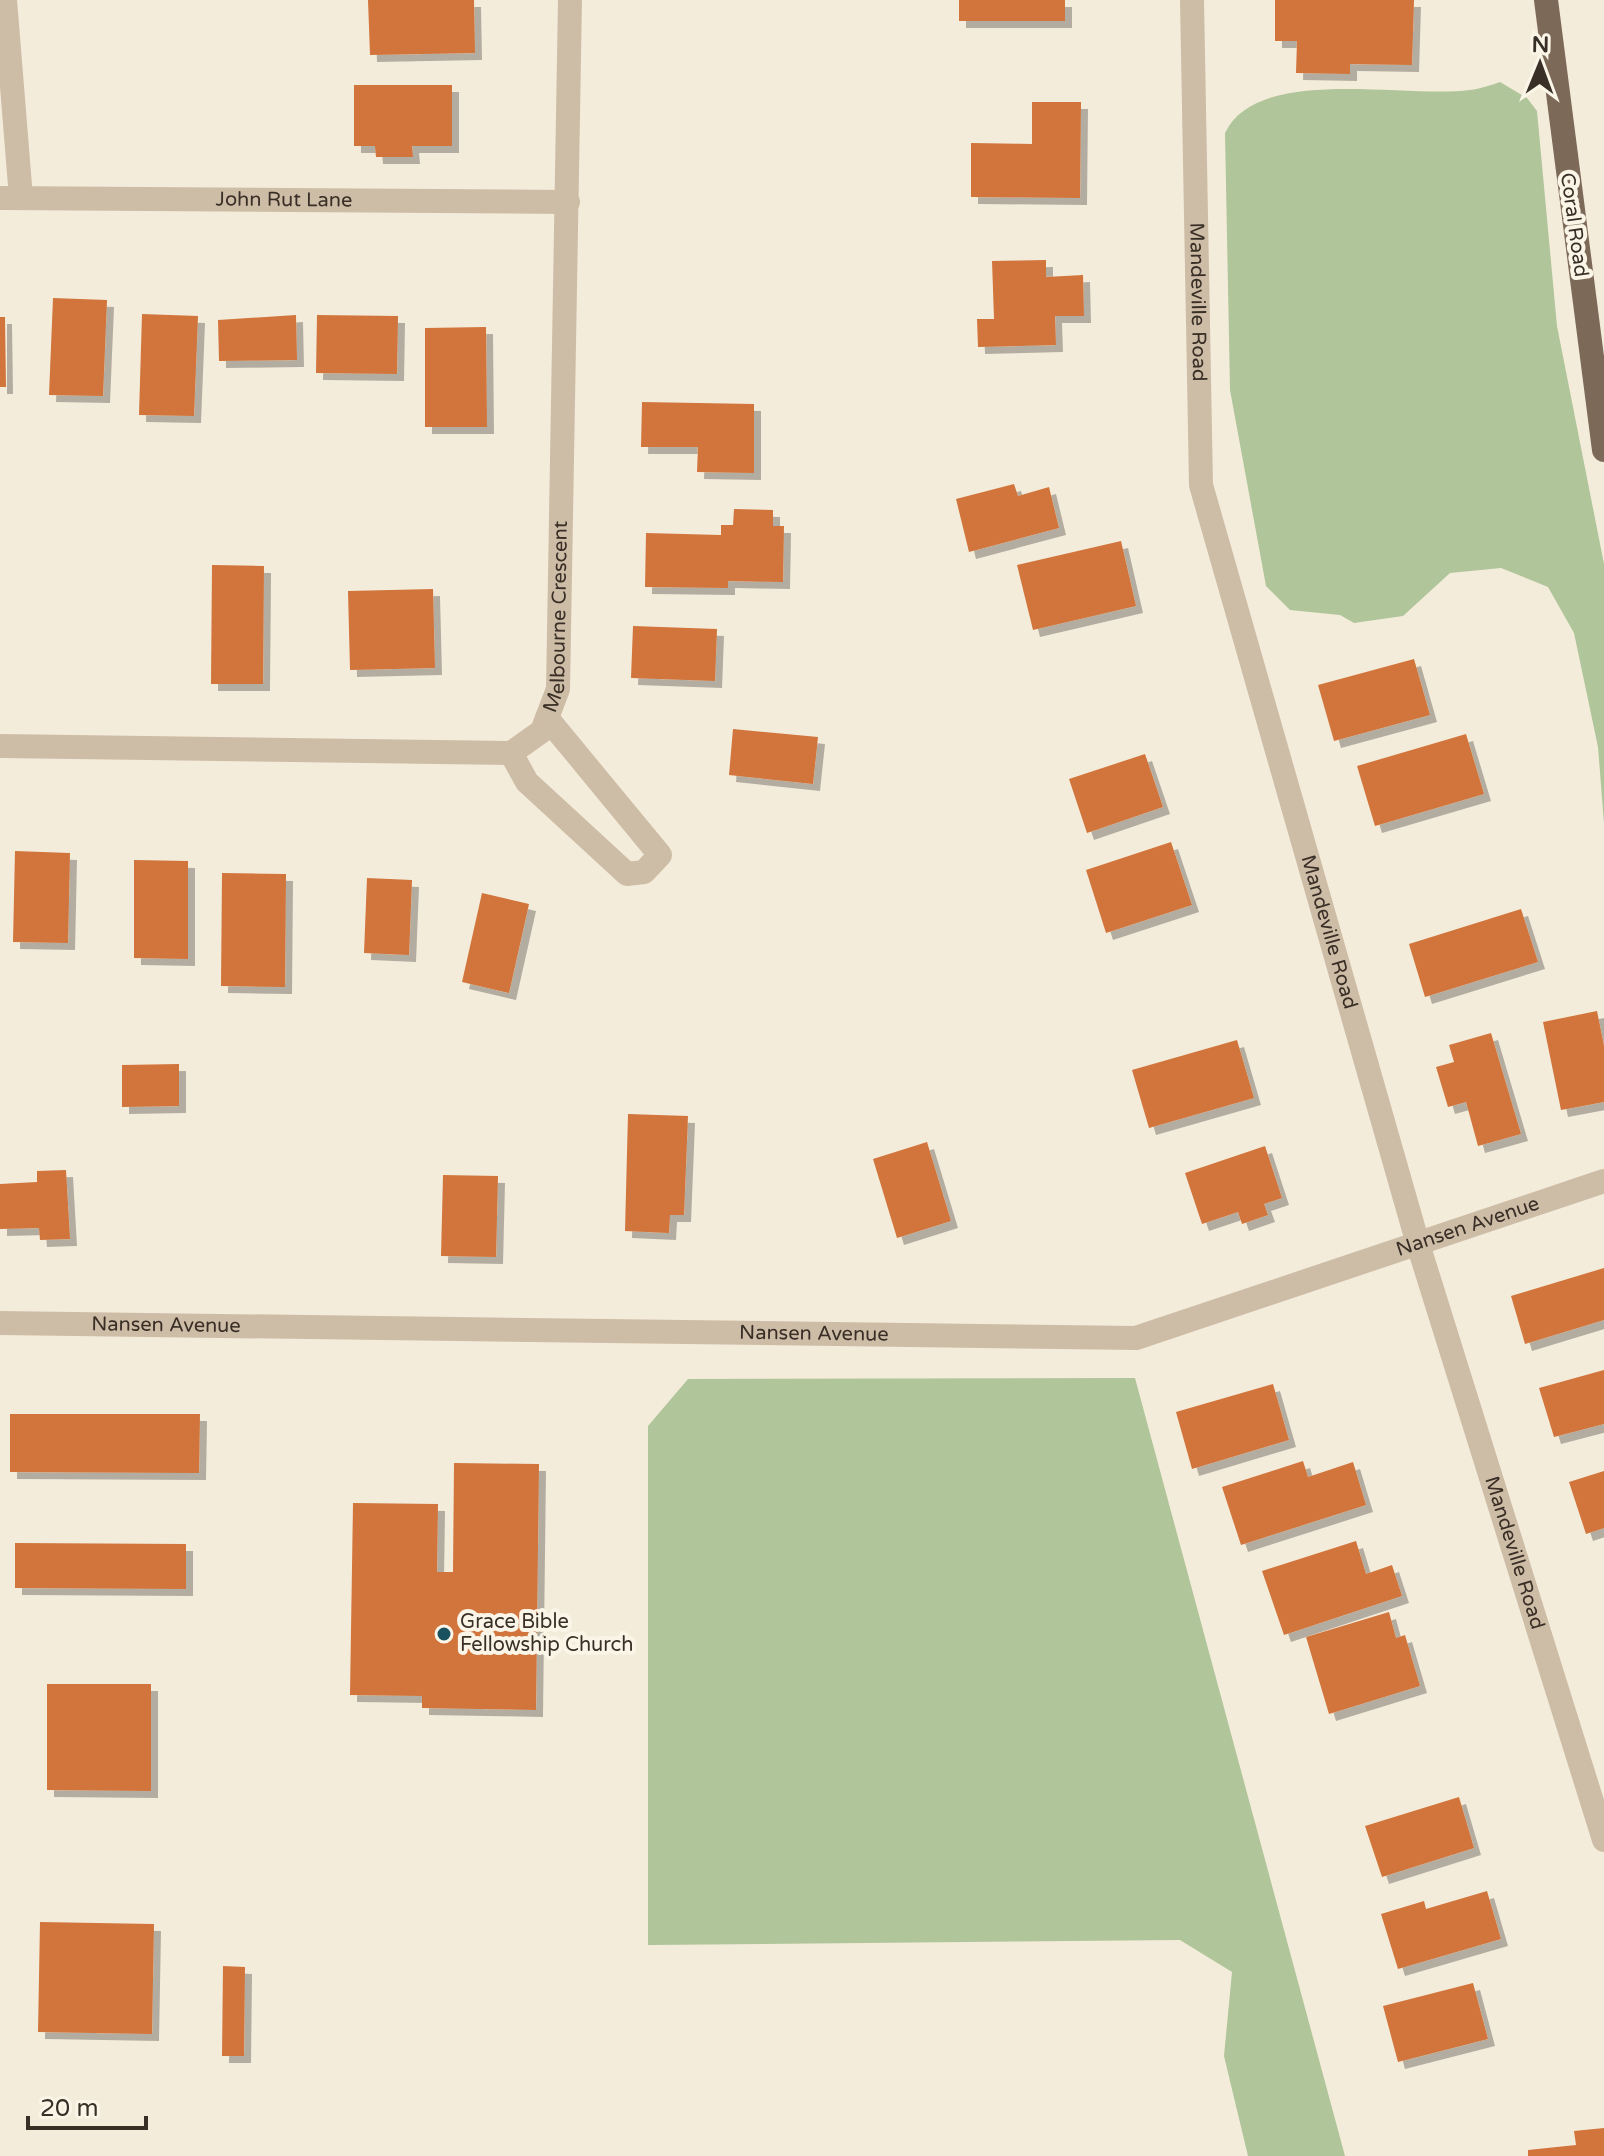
<svg xmlns="http://www.w3.org/2000/svg" width="1604" height="2156" font-family="'Varela Round',sans-serif">
  <defs>
    <filter id="shadow"><feDropShadow dx="7" dy="7" stdDeviation="0" flood-color="#0004"/></filter>
  </defs>
  <rect width="100%" height="100%" fill="#f4ecdb"/>
  <g fill="#b0c599">
    <path d="M 1500,82 L 1527,98 L 1537,111 L 1557,326 L 1604,564 L 1604,823 L 1598,747 L 1574,633 L 1548,587 L 1501,568 L 1450,573 L 1403,616 L 1354,623 L 1340,615 L 1290,610 L 1266,586 L 1230,390 L 1225,133 C 1258,64 1406,99 1470,90 C 1480,89 1491,85 1500,82 Z"/>
    <path d="M 1135,1378 L 1345,2156 L 1248,2156 L 1224,2056 L 1232,1972 L 1180,1940 L 648,1945 L 648,1426 L 688,1379 Z"/>
  </g>
  <g fill="#d1753c" filter="url(#shadow)">
    <path d="M 368,0 L 474,0 L 475,53 L 370,55 Z"/>
    <rect x="959" y="0" width="106" height="21"/>
    <path d="M 1275,0 L 1414,0 L 1412,65 L 1350,64 L 1350,74 L 1296,73 L 1297,41 L 1275,41 Z"/>
    <path d="M 354,85 L 452,85 L 452,146 L 412,146 L 413,157 L 376,157 L 375,146 L 354,146 Z"/>
    <path d="M 1032,102 L 1081,102 L 1080,198 L 971,197 L 971,143 L 1032,144 Z"/>
    <path d="M 1046,260 L 1046,277 L 1083,275 L 1084,316 L 1055,316 L 1056,345 L 978,347 L 977,319 L 994,319 L 992,261 Z"/>
    <path d="M 53,298 L 107,300 L 103,396 L 49,395 Z"/>
    <path d="M 142,314 L 198,316 L 194,416 L 139,415 Z"/>
    <path d="M 296,315 L 297,360 L 219,361 L 218,320 Z"/>
    <path d="M 317,315 L 398,316 L 397,374 L 316,373 Z"/>
    <path d="M 0,317 L 5,317 L 6,387 L 0,387 Z"/>
    <path d="M 486,327 L 487,427 L 425,427 L 425,328 Z"/>
    <path d="M 642,402 L 754,404 L 754,473 L 697,472 L 698,447 L 641,447 Z"/>
    <path d="M 1014,484 L 1018,496 L 1049,487 L 1059,528 L 969,552 L 956,499 Z"/>
    <path d="M 734,509 L 773,510 L 773,526 L 784,526 L 783,582 L 728,581 L 728,588 L 645,587 L 646,533 L 721,535 L 721,525 L 733,525 Z"/>
    <path d="M 1121,541 L 1136,606 L 1033,630 L 1017,565 Z"/>
    <path d="M 212,565 L 264,566 L 263,684 L 211,684 Z"/>
    <path d="M 433,589 L 435,668 L 350,670 L 348,591 Z"/>
    <path d="M 633,626 L 717,629 L 715,681 L 631,678 Z"/>
    <path d="M 1414,659 L 1430,715 L 1334,741 L 1318,685 Z"/>
    <path d="M 733,729 L 818,737 L 813,784 L 729,775 Z"/>
    <path d="M 1466,734 L 1484,794 L 1375,826 L 1357,766 Z"/>
    <path d="M 1145,754 L 1163,807 L 1087,833 L 1069,779 Z"/>
    <path d="M 1171,842 L 1192,905 L 1106,933 L 1086,870 Z"/>
    <path d="M 15,851 L 70,853 L 68,943 L 13,942 Z"/>
    <path d="M 134,860 L 188,861 L 188,959 L 134,958 Z"/>
    <path d="M 222,873 L 286,874 L 285,987 L 221,986 Z"/>
    <path d="M 367,878 L 412,880 L 409,955 L 364,953 Z"/>
    <path d="M 482,893 L 529,904 L 509,993 L 462,982 Z"/>
    <path d="M 1521,909 L 1538,962 L 1425,997 L 1409,944 Z"/>
    <path d="M 1597,1011 L 1604,1046 L 1604,1102 L 1561,1110 L 1543,1022 Z"/>
    <path d="M 1491,1033 L 1521,1134 L 1478,1146 L 1466,1102 L 1448,1107 L 1436,1067 L 1454,1062 L 1449,1045 Z"/>
    <path d="M 1237,1040 L 1254,1098 L 1149,1128 L 1132,1070 Z"/>
    <path d="M 179,1064 L 179,1106 L 122,1107 L 122,1065 Z"/>
    <path d="M 628,1114 L 688,1116 L 684,1215 L 670,1215 L 669,1233 L 625,1231 Z"/>
    <path d="M 927,1142 L 951,1221 L 897,1238 L 873,1159 Z"/>
    <path d="M 1265,1146 L 1282,1198 L 1264,1204 L 1268,1215 L 1242,1224 L 1238,1212 L 1202,1224 L 1185,1173 Z"/>
    <path d="M 66,1170 L 70,1239 L 40,1240 L 39,1228 L 0,1229 L 0,1184 L 37,1182 L 37,1171 Z"/>
    <path d="M 443,1175 L 498,1176 L 496,1257 L 441,1256 Z"/>
    <path d="M 1604,1268 L 1604,1320 L 1525,1344 L 1511,1296 Z"/>
    <path d="M 1604,1370 L 1604,1424 L 1554,1437 L 1539,1388 Z"/>
    <path d="M 1273,1384 L 1289,1440 L 1192,1469 L 1176,1412 Z"/>
    <path d="M 10,1414 L 200,1414 L 199,1473 L 10,1472 Z"/>
    <path d="M 1303,1461 L 1308,1477 L 1353,1462 L 1366,1505 L 1241,1545 L 1222,1487 Z"/>
    <path d="M 454,1463 L 539,1464 L 536,1710 L 422,1708 L 422,1696 L 350,1695 L 353,1503 L 438,1504 L 437,1572 L 453,1572 Z"/>
    <path d="M 1604,1471 L 1604,1528 L 1586,1534 L 1569,1482 Z"/>
    <path d="M 1356,1541 L 1366,1574 L 1392,1565 L 1402,1596 L 1284,1635 L 1262,1571 Z"/>
    <path d="M 15,1543 L 186,1544 L 186,1589 L 15,1588 Z"/>
    <path d="M 1389,1612 L 1396,1638 L 1405,1635 L 1420,1686 L 1329,1714 L 1306,1637 Z"/>
    <path d="M 47,1684 L 151,1684 L 151,1791 L 47,1790 Z"/>
    <path d="M 1459,1797 L 1474,1848 L 1382,1877 L 1365,1826 Z"/>
    <path d="M 1487,1891 L 1501,1939 L 1398,1969 L 1381,1914 L 1424,1901 L 1426,1909 Z"/>
    <path d="M 40,1922 L 154,1924 L 152,2034 L 38,2032 Z"/>
    <path d="M 223,1966 L 245,1967 L 244,2056 L 222,2056 Z"/>
    <path d="M 1473,1983 L 1488,2039 L 1398,2062 L 1383,2006 Z"/>
    <path d="M 1604,2128 L 1604,2156 L 1528,2156 L 1528,2150 L 1576,2145 L 1574,2131 Z"/>
  </g>
  <g fill="none" stroke-linecap="round" stroke-linejoin="round">
    <g stroke="#cebda6" stroke-width="24">
      <path d="M 5,0 L 21,198"/>
      <path id="s1" d="M 1192,0 L 1201,485 L 1418,1244 L 1604,1840"/>
      <path id="s2" d="M 0,198 L 568,202"/>
      <path id="s3" d="M 0,746 L 511,753 L 542,731 L 558,689 L 570,0"/>
      <path d="M 511,753 L 527,782 L 627,874 L 644,872 L 660,855 L 547,718"/>
      <path id="s4" d="M 0,1323 L 1136,1338 L 1604,1181"/>
    </g>
    <path stroke="#7d6957" stroke-width="24" d="M 1546,0 L 1604,450"/>
  </g>
  <circle fill="#19515f" stroke="#fbf5e8" stroke-width="3" cx="444" cy="1634" r="8"/>
  <g text-anchor="middle" dominant-baseline="central" stroke-width="8" stroke-linejoin="round" paint-order="stroke">
    <g font-size="20" fill="#392f27" stroke="#fbf5e8">
      <text stroke="none"><textPath href="#s2" startOffset="284">John Rut Lane</textPath></text>
      <text transform="translate(1574 225) rotate(82)">Coral Road</text>
      <text stroke="none"><textPath href="#s1" startOffset="302">Mandeville Road</textPath></text>
      <text stroke="none"><textPath href="#s3" startOffset="666">Melbourne Crescent</textPath></text>
      <text stroke="none"><textPath href="#s1" startOffset="950">Mandeville Road</textPath></text>
      <text stroke="none"><textPath href="#s4" startOffset="1486">Nansen Avenue</textPath></text>
      <text stroke="none"><textPath href="#s4" startOffset="166">Nansen Avenue</textPath></text>
      <text stroke="none"><textPath href="#s4" startOffset="814">Nansen Avenue</textPath></text>
      <text stroke="none"><textPath href="#s1" startOffset="1598">Mandeville Road</textPath></text>
    </g>
    <g font-size="20" fill="#392f27" stroke="#fbf5e8" text-anchor="start">
      <text x="460" y="1622">Grace Bible<tspan x="460" dy="23">Fellowship Church</tspan></text>
    </g>
  </g>
  <g transform="translate(1540 64) rotate(1)" stroke="#fbf5e8" stroke-width="6" paint-order="stroke">
  <path d="M0-6L14 30L0 20L-14 30Z" fill="#392f27"/>
  <text y="-12" font-size="22" font-weight="bold" text-anchor="middle" fill="#392f27">N</text>
  </g>
  <path d="M28 2116v12h118v-12" fill="none" stroke="#392f27" stroke-width="4"/>
  <text x="40" y="2116" font-size="24" fill="#392f27" stroke="#fbf5e8" stroke-width="6" paint-order="stroke">20 m</text>
</svg>
